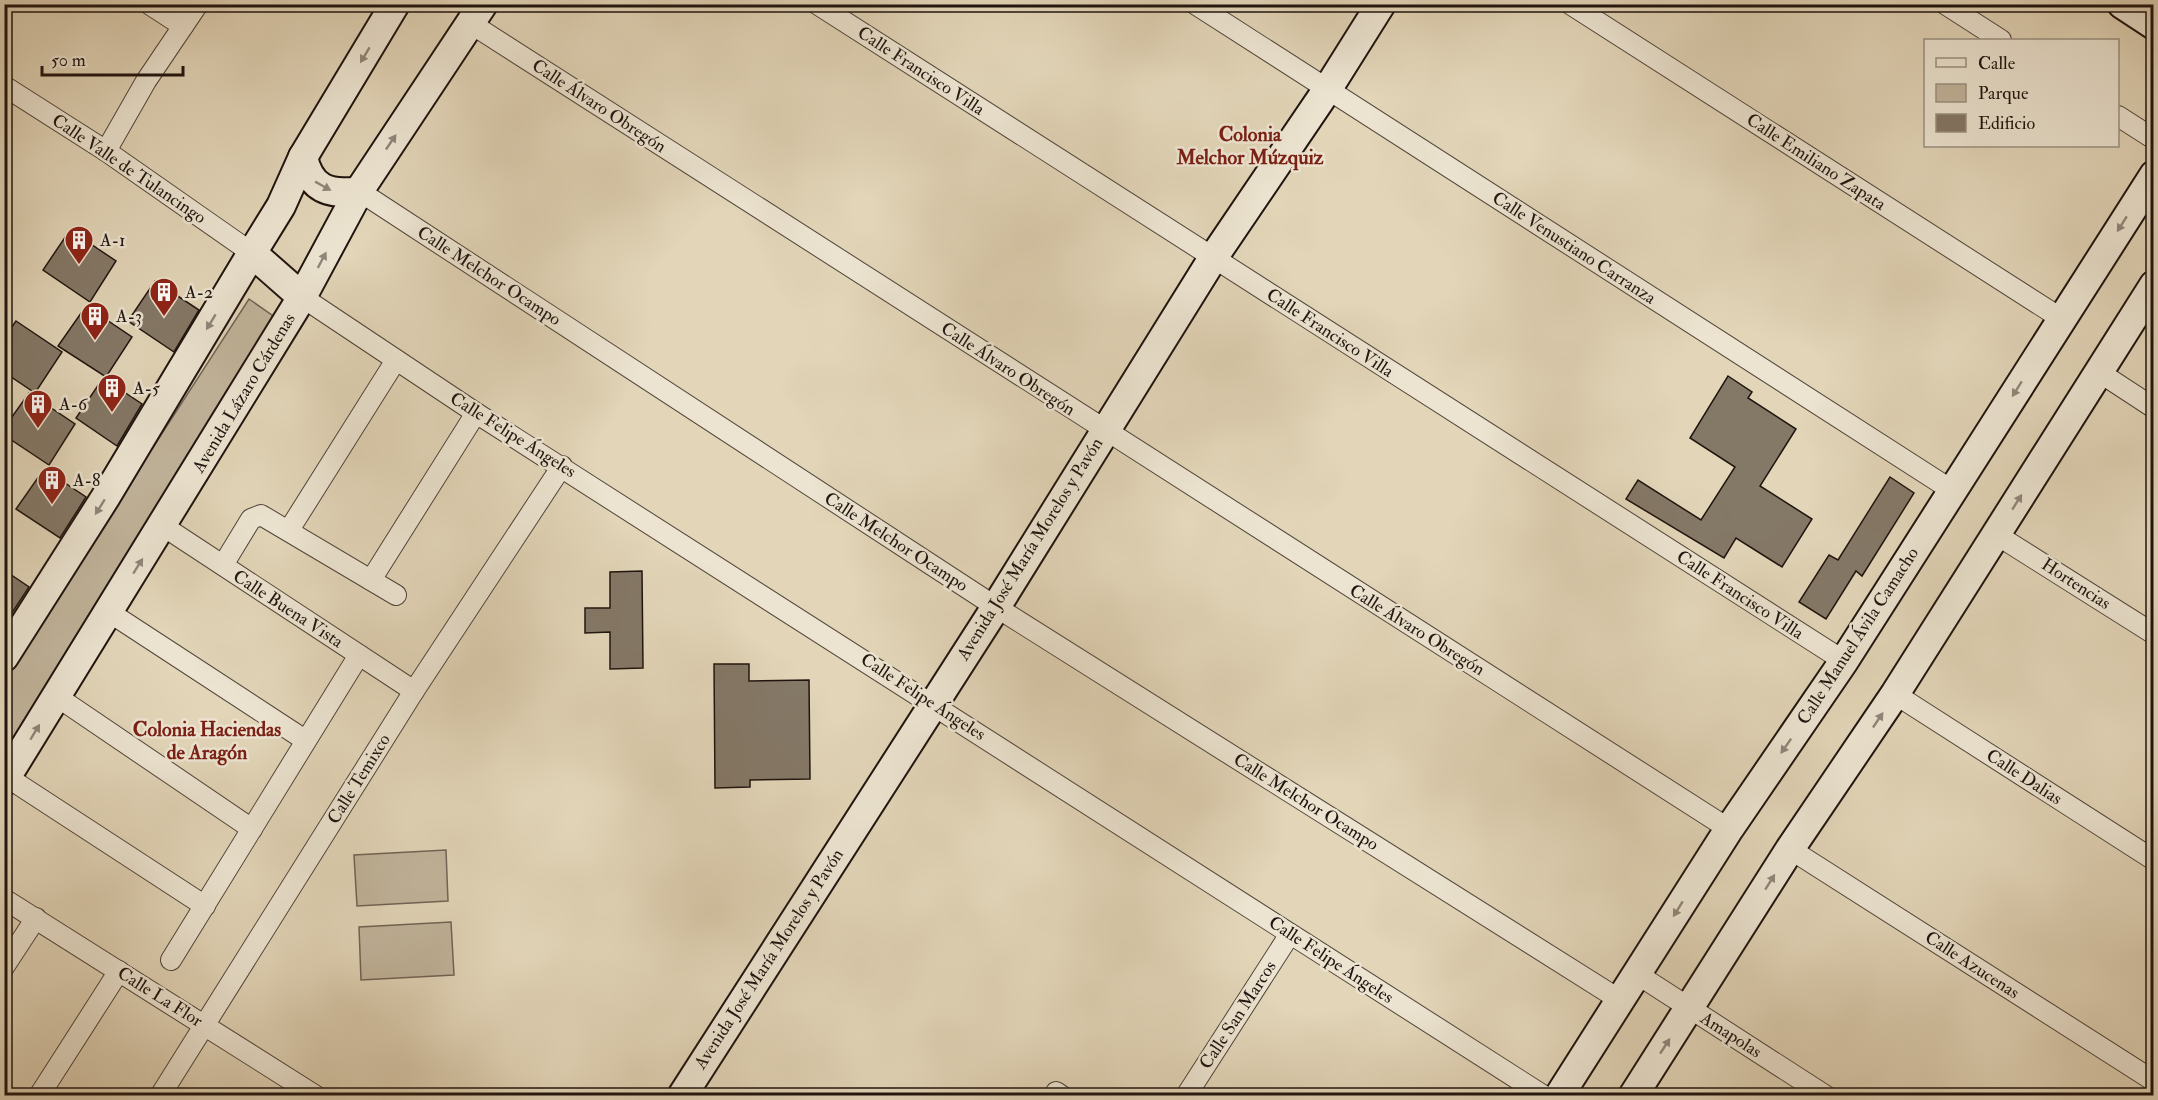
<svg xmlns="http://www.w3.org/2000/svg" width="2158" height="1100" font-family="'IM FELL Double Pica',serif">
  <rect width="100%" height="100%" fill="#e2d5b8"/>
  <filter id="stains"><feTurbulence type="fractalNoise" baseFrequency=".00333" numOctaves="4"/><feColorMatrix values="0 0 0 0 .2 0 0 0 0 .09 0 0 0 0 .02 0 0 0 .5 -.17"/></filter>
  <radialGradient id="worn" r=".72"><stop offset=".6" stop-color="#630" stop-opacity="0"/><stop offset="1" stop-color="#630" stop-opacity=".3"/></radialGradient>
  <g fill="#c1b49b" stroke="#706455" stroke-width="1.5">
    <path d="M 249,299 L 276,318 L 243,365 L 5,751 L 5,676 Z"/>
    <path d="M 446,850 L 448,901 L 357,906 L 354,855 Z"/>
    <path d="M 451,922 L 454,975 L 361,980 L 359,927 Z"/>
  </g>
  <g fill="#847867" stroke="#1f140f" stroke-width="1.5">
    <path d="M 70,230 L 116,261 L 90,302 L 43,270 Z"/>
    <path d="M 155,281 L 199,310 L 174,352 L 128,321 Z"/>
    <path d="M 86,306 L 132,337 L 106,377 L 58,346 Z"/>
    <path d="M 16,321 L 62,352 L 35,393 L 4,372 L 4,338 Z"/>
    <path d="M 1728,376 L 1752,392 L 1748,398 L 1796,429 L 1760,486 L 1812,519 L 1782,567 L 1736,538 L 1724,558 L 1626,499 L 1638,480 L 1701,520 L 1735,467 L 1690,438 Z"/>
    <path d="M 103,378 L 142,404 L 117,446 L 76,418 Z"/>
    <path d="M 29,393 L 75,424 L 49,465 L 4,435 L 4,428 Z"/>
    <path d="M 44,469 L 86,497 L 60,538 L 16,509 Z"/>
    <path d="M 1890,477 L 1914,493 L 1862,576 L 1856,571 L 1826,619 L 1799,602 L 1829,555 L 1838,560 Z"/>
    <path d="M 4,570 L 29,587 L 4,625 Z"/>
    <path d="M 642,571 L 643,668 L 610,669 L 610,632 L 585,633 L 585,608 L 610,608 L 610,572 Z"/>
    <path d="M 714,664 L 749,664 L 749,681 L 809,680 L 810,779 L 750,780 L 750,787 L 715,788 Z"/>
  </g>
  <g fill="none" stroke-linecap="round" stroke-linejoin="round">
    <g stroke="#504439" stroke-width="22">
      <g id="street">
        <path d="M 149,4 L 183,26"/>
        <path d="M 817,4 L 1844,661"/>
        <path d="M 1195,4 L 1953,491"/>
        <path d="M 1570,4 L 2062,319"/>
        <path d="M 1945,4 L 2001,40"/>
        <path d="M 470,23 L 1729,829"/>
        <path d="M 4,86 L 106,151 L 252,253"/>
        <path d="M 2118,116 L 2154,139"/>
        <path d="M 106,151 L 146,81 L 198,4"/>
        <path d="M 359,191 L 996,607 L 1620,1000"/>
        <path d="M 302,297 L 476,413 L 1544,1096"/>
        <path d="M 2099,372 L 2154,408"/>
        <path d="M 163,526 L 414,691"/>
        <path d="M 289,530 L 396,360"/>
        <path d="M 1997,535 L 2154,634"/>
        <path d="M 223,565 L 251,519 L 261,515 L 396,595"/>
        <path d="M 371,580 L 476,413"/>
        <path d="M 109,612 L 305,740"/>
        <path d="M 1895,694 L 2154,860"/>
        <path d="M 56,696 L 252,829"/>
        <path d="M 7,777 L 205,906"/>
        <path d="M 1790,849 L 2154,1081"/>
        <path d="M 4,899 L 316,1096"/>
        <path d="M 171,960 L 359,655"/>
        <path d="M 4,967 L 36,918"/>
        <path d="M 1637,974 L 1826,1096"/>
        <path d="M 1056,1092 L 1062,1096"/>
        <path d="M 39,1096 L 119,971"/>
        <path d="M 160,1096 L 414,691 L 562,466"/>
        <path d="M 1186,1096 L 1290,934"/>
      </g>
    </g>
    <g stroke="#1f140f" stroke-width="32">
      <g id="secondary">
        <path d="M 2122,4 L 2154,25"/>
        <path d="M 303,157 C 310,188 328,196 359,191"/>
        <path d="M 252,253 L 302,297"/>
        <path d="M 4,657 L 105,498 L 252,253 L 281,206 L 303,157 L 395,4"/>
        <path d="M 4,781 L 302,297 L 359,191 L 483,4"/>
        <path d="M 682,1096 L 996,607 L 1213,258 L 1327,90 L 1381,4"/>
        <path d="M 1559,1096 L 1729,829 L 1844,661 L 2154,175"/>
        <path d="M 1633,1096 L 1790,849 L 1895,694 L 2154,285"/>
      </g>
    </g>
    <use href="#street" stroke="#ece4d1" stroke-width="20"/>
    <use href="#secondary" stroke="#ece4d1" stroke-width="28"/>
  </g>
  <defs><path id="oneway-solid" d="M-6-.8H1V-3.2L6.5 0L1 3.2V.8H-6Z" transform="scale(1.5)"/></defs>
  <g fill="#90867a">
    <use href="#oneway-solid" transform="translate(365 55) rotate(121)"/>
    <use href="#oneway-solid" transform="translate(391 142) rotate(-56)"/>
    <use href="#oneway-solid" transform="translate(323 186) rotate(29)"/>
    <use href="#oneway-solid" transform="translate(2122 224) rotate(122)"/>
    <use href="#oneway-solid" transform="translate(322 260) rotate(-62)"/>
    <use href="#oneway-solid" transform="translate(211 322) rotate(121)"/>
    <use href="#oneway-solid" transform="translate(2017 389) rotate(122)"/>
    <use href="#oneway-solid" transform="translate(2017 502) rotate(-58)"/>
    <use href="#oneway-solid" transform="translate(100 507) rotate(122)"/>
    <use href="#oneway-solid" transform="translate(138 566) rotate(-58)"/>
    <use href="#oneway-solid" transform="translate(1878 720) rotate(-56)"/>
    <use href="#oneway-solid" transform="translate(35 732) rotate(-59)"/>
    <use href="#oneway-solid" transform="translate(1786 746) rotate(125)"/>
    <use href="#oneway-solid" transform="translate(1770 882) rotate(-58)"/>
    <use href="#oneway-solid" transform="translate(1678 909) rotate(122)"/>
    <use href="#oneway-solid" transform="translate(1665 1046) rotate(-57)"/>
  </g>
  <defs>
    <g id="building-pin" transform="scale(1.5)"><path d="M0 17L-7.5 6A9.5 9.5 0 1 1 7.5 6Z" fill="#8f2418" stroke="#ece4d1"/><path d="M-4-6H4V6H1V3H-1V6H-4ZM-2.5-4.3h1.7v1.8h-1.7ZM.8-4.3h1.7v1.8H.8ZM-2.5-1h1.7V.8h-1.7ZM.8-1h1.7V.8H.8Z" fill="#fff"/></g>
  </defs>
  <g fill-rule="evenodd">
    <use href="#building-pin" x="79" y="240"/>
    <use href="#building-pin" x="164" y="292"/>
    <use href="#building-pin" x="95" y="316"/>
    <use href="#building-pin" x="112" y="388"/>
    <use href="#building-pin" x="38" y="404"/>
    <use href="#building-pin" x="52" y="480"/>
  </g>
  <g text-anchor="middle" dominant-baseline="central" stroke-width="5" stroke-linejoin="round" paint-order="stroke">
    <g font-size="18" fill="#1f140f" stroke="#ece4d1">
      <text transform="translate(921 71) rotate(33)">Calle Francisco Villa</text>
      <text transform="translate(599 106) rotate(33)">Calle Álvaro Obregón</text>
      <text transform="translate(1816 162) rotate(33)">Calle Emiliano Zapata</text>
      <text transform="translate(129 169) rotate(34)">Calle Valle de Tulancingo</text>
      <text transform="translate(1574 248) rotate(33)">Calle Venustiano Carranza</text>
      <text transform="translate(489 276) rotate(33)">Calle Melchor Ocampo</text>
      <text transform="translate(1330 333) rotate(33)">Calle Francisco Villa</text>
      <text transform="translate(1008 369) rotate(33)">Calle Álvaro Obregón</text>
      <text transform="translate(244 393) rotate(-59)">Avenida Lázaro Cárdenas</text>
      <text transform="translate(513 435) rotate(32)">Calle Felipe Ángeles</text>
      <text transform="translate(896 542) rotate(33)">Calle Melchor Ocampo</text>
      <text transform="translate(1030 549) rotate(-58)">Avenida José María Morelos y Pavón</text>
      <text transform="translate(2076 584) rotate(33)">Hortencias</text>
      <text transform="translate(1740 595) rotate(33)">Calle Francisco Villa</text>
      <text transform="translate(288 609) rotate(33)">Calle Buena Vista</text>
      <text transform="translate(1417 630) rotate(32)">Calle Álvaro Obregón</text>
      <text transform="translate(1858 636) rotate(-57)">Calle Manuel Ávila Camacho</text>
      <text transform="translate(923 697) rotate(33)">Calle Felipe Ángeles</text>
      <text transform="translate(2024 777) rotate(33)">Calle Dalias</text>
      <text transform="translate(359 779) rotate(-58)">Calle Temixco</text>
      <text transform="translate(1306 802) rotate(32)">Calle Melchor Ocampo</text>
      <text transform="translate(769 959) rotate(-57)">Avenida José María Morelos y Pavón</text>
      <text transform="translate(1331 960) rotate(33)">Calle Felipe Ángeles</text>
      <text transform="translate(1972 965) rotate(33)">Calle Azucenas</text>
      <text transform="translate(160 997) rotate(32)">Calle La Flor</text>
      <text transform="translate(1238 1015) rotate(-57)">Calle San Marcos</text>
      <text transform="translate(1731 1035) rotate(33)">Amapolas</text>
    </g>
    <g font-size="18" fill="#1f140f" stroke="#ece4d1" text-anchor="start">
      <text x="100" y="240">A-1</text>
      <text x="185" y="292">A-2</text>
      <text x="116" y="316">A-3</text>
      <text x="133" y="388">A-5</text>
      <text x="59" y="404">A-6</text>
      <text x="73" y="480">A-8</text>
    </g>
    <g font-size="20" font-weight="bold" fill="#7a1f14" stroke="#ece4d1">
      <text x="1250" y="134">Colonia<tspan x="1250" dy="23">Melchor Múzquiz</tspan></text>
      <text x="207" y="729">Colonia Haciendas<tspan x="207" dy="23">de Aragón</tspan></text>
    </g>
  </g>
  <rect width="2158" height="1100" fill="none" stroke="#e2d5b8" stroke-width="24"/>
  <rect x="6" y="6" width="2146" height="1088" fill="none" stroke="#1f140f" stroke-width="3"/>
  <rect x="12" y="12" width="2134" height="1076" fill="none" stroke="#1f140f" stroke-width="1.5"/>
  <rect x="1924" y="39" width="195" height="108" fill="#ece4d1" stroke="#9a9183" stroke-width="1.5"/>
  <rect x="1936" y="58" width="30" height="9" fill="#ece4d1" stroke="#9a9183" stroke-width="1.5"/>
  <text x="1978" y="69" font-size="18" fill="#1f140f">Calle</text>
  <rect x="1936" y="84" width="30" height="18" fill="#c1b49b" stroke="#9a9183" stroke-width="1.5"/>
  <text x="1978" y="99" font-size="18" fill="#1f140f">Parque</text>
  <rect x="1936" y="114" width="30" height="18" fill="#847867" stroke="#9a9183" stroke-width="1.5"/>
  <text x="1978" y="129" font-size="18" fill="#1f140f">Edificio</text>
  <path d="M42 66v9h141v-9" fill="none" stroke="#1f140f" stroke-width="3"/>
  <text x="51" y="66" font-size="18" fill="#1f140f" stroke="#ece4d1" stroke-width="4.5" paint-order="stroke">50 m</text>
  <rect width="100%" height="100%" filter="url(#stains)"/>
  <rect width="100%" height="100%" fill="url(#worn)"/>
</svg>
